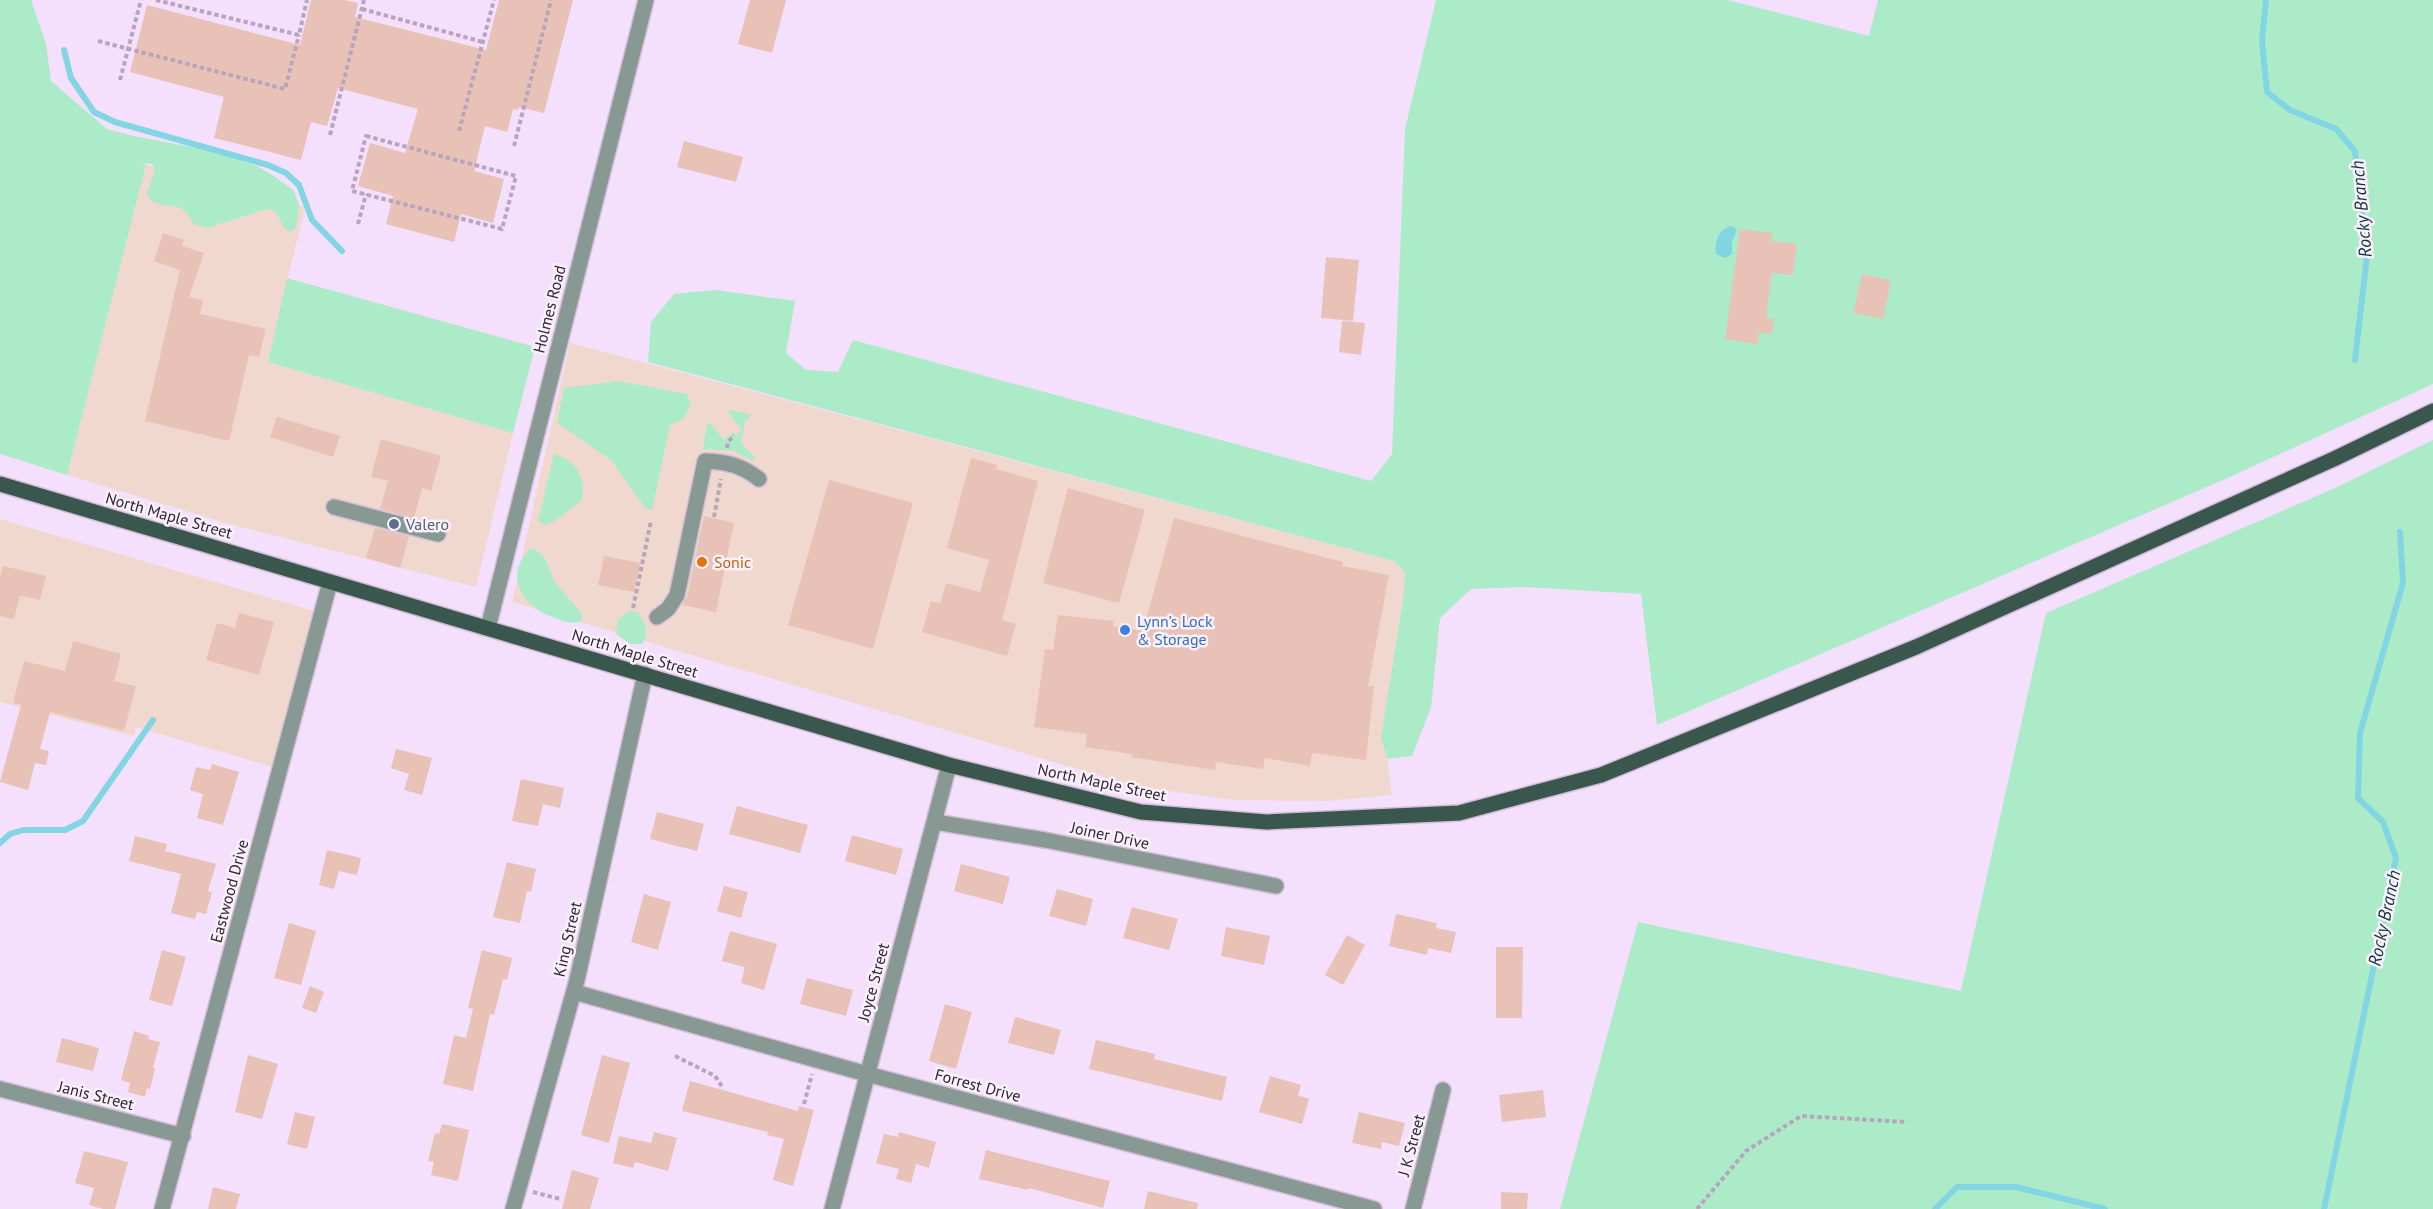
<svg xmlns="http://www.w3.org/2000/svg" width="2433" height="1209" font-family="'PT Sans',sans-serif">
  <rect width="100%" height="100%" fill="#f4dffc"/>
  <g fill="#f0d8ce">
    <path d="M 146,165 L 305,207 L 268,362 L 513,433 L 476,587 L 226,523 L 67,475 Z"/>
    <path d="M 570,343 L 1394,561 L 1405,572 L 1403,599 L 1381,738 L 1387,759 L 1392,795 L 1327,801 L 1235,800 L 1139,787 L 512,602 Z"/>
    <path d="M 0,519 L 314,611 L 273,767 L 136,727 L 134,736 L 0,702 Z"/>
  </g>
  <g fill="#acebc8">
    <path d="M 0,0 L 31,0 L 46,44 L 51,81 L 107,129 L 138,137 L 208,150 L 257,166 L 277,178 L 294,191 L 299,205 L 296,228 L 291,232 L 284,228 L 276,212 L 267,209 L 207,228 L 194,224 C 178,195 170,213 150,200 L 147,193 L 155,170 L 152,164 L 140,163 L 146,165 L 67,475 L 0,454 Z"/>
    <path d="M 1436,0 L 1728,0 L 1869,36 L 1878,0 L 2433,0 L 2433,384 L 2232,476 L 1657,725 L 1641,594 L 1525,587 L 1471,589 L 1440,618 L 1431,707 L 1412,756 L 1387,759 L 1381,738 L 1403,599 L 1405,572 L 1394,561 L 648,362 L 651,322 L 674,294 L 715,290 L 795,301 L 786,353 L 806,370 L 838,372 L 853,340 L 1371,481 L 1392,454 L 1405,129 Z"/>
    <path d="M 287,278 L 535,347 L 513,433 L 268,362 Z"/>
    <path d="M 619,381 L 687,394 L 691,404 L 684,418 L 670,425 L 652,510 L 646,509 L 611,460 L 557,423 L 564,388 Z"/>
    <path d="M 730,410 L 752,415 L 745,421 L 741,443 L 755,458 L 752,461 L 735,451 L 703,449 L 707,423 L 710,423 L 724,440 L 733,432 L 736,436 L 742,430 L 728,412 Z"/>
    <path d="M 2433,440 L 2433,1209 L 1560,1209 L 1638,922 L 1961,991 L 2046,613 L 2333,489 Z"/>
    <path d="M 554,454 C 577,461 585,476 582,500 L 553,522 L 545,525 L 538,521 Z"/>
    <path d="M 535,549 L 545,558 L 555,583 L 582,613 L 582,618 L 579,622 C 571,624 563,621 555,618 C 525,609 502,577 529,550 Z"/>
    <path d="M 631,611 L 637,612 C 646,623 650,631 642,644 L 630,644 L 616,634 L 618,619 Z"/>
  </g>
  <path fill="#82d5e3" d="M 1731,226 L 1737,229 L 1732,242 L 1732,254 L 1725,258 L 1716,254 C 1714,241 1718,230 1731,226 Z"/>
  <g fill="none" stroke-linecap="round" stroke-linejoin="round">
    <g stroke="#82d5e3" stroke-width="6">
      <path d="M 2266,0 L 2262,41 L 2267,92 L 2290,110 L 2336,129 L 2355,151 L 2367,256 L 2355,360"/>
      <path d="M 64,50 L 71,78 L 94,112 L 115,122 L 268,165 L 286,173 L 299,185 L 312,220 L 342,251"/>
      <path d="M 0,843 L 10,834 L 23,830 L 65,830 L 83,821 L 153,720"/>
      <path d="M 1935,1209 L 1957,1187 L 2016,1187 L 2105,1209"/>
      <path d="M 2324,1209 L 2396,858 L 2383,822 L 2358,798 L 2360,733 L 2403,583 L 2400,532"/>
    </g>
  </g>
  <g fill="#e8c2b7">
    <path d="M 311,0 L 345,0 L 358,3 L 355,17 L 486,50 L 499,0 L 573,0 L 544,113 L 519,107 L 518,110 L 513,109 L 507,132 L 485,126 L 474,171 L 504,179 L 493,223 L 461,214 L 454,242 L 386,224 L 393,196 L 358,186 L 370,143 L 405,153 L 418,109 L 338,88 L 327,126 L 311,122 L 301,160 L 214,138 L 224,97 L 130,72 L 147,5 L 300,45 Z"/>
    <path d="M 750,0 L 786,0 L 772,53 L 738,44 Z"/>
    <path d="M 684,141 L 743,157 L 736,182 L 677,167 Z"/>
    <path d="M 1740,229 L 1773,233 L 1771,241 L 1797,244 L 1793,275 L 1772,273 L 1766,318 L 1774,319 L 1772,334 L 1759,332 L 1758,344 L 1725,339 Z"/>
    <path d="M 163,233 L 184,240 L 182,246 L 204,253 L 189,297 L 203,300 L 200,314 L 266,329 L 259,357 L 249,355 L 229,441 L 145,421 L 180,270 L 154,261 Z"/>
    <path d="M 1326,257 L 1359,260 L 1353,321 L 1321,318 Z"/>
    <path d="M 1862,274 L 1891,280 L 1883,319 L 1853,313 Z"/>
    <path d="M 1342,321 L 1365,323 L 1361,355 L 1339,352 Z"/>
    <path d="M 277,417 L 340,436 L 333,457 L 270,437 Z"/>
    <path d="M 381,439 L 441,456 L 431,491 L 422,488 L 414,518 L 380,509 L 388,481 L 371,477 Z"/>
    <path d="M 971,458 L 997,465 L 996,469 L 1038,481 L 1002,620 L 1016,624 L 1007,656 L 922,632 L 931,601 L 940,604 L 946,583 L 980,592 L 989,560 L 947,548 Z"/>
    <path d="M 829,480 L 913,503 L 873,649 L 788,625 Z"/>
    <path d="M 1068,488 L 1145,510 L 1119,603 L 1043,583 Z"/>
    <path d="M 704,516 L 734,523 L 716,612 L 682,605 L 687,597 Z"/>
    <path d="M 1174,518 L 1343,562 L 1342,566 L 1389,575 L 1368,686 L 1374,686 L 1366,760 L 1312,753 L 1310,766 L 1265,758 L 1263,769 L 1216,762 L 1215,770 L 1131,757 L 1132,754 L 1085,747 L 1087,734 L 1034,727 L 1045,649 L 1053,650 L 1058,615 L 1114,621 L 1113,626 L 1143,631 Z"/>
    <path d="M 375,528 L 409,536 L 400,568 L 366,558 Z"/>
    <path d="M 604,556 L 640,563 L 634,592 L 598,585 Z"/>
    <path d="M 3,566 L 46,576 L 40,600 L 20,596 L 14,619 L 0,616 L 0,577 Z"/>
    <path d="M 239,613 L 274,622 L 259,675 L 206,660 L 217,623 L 235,628 Z"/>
    <path d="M 73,641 L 121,654 L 114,681 L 136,686 L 124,731 L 50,712 L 40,749 L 49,751 L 46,765 L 35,763 L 28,790 L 0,782 L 21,705 L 13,703 L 24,661 L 65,671 Z"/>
    <path d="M 396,749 L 432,758 L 422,795 L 404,790 L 409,774 L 391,768 Z"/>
    <path d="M 212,764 L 239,772 L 223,825 L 197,818 L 203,794 L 190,790 L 196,767 L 210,770 Z"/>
    <path d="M 521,779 L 564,788 L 560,808 L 543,804 L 538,826 L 512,821 Z"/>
    <path d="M 737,806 L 808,825 L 800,853 L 729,834 Z"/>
    <path d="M 657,812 L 704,824 L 697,851 L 650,839 Z"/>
    <path d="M 852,835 L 903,849 L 896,875 L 845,861 Z"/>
    <path d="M 135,836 L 167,844 L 165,851 L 216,864 L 208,891 L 212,892 L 206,914 L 197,912 L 195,919 L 171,913 L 181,874 L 129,861 Z"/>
    <path d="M 327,850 L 361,858 L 357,875 L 339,871 L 334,889 L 319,885 Z"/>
    <path d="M 507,862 L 536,869 L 531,892 L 527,891 L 520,923 L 493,917 Z"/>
    <path d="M 961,864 L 1010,877 L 1003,904 L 954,891 Z"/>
    <path d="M 724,886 L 748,892 L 741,918 L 717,911 Z"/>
    <path d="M 1057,889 L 1093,899 L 1086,926 L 1049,916 Z"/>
    <path d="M 644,894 L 671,902 L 658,950 L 631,942 Z"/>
    <path d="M 1132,907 L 1178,919 L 1169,950 L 1123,938 Z"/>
    <path d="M 1396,914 L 1437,923 L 1436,928 L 1456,932 L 1451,953 L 1428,948 L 1427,955 L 1389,946 Z"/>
    <path d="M 289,923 L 316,931 L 301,985 L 274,978 Z"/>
    <path d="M 1226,927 L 1270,936 L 1264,965 L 1221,956 Z"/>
    <path d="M 730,931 L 777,944 L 764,990 L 741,983 L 745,967 L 722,961 Z"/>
    <path d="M 1347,935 L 1365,945 L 1343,985 L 1325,975 Z"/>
    <path d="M 1496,947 L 1523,947 L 1522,1018 L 1496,1018 Z"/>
    <path d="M 162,950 L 186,957 L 172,1006 L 149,1000 Z"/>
    <path d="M 482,950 L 512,958 L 507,980 L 503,979 L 494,1015 L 490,1014 L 473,1091 L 443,1084 L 454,1035 L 466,1038 L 473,1009 L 468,1008 Z"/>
    <path d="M 807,978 L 853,990 L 846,1016 L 800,1004 Z"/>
    <path d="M 310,986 L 324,992 L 316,1013 L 302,1008 Z"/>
    <path d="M 945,1004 L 972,1012 L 956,1069 L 929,1061 Z"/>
    <path d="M 1015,1017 L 1061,1030 L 1054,1055 L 1008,1043 Z"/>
    <path d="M 134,1031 L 149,1036 L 148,1039 L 160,1042 L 153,1068 L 155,1069 L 150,1089 L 147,1088 L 145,1097 L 128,1092 L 130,1083 L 121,1080 Z"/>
    <path d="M 62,1038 L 99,1048 L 93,1071 L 56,1062 Z"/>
    <path d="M 1096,1040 L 1155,1054 L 1154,1059 L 1227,1077 L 1222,1101 L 1089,1069 Z"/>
    <path d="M 248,1055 L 278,1064 L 262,1119 L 235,1112 Z"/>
    <path d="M 602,1055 L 630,1063 L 609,1143 L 581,1135 Z"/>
    <path d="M 1270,1076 L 1301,1085 L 1298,1095 L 1309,1099 L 1302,1124 L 1259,1112 Z"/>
    <path d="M 690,1081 L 798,1111 L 799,1106 L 814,1110 L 793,1186 L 773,1180 L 784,1139 L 767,1135 L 768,1132 L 682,1111 Z"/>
    <path d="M 1543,1090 L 1546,1117 L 1502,1122 L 1499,1095 Z"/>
    <path d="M 295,1112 L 315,1117 L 307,1149 L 287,1144 Z"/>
    <path d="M 1359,1112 L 1405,1123 L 1399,1146 L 1382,1142 L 1381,1149 L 1352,1143 Z"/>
    <path d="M 442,1124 L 469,1130 L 458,1181 L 431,1175 L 434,1162 L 428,1161 L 435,1133 L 439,1134 Z"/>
    <path d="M 654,1132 L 677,1138 L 668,1171 L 635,1162 L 633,1168 L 613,1163 L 619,1136 L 651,1143 Z"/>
    <path d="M 899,1132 L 936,1142 L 929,1168 L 916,1164 L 911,1183 L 896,1179 L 899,1169 L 876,1163 L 884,1134 L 898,1137 Z"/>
    <path d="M 986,1150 L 1110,1181 L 1103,1208 L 1029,1188 L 1028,1190 L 979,1179 Z"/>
    <path d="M 84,1151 L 128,1162 L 115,1209 L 103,1209 L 89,1205 L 94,1188 L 75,1183 Z"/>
    <path d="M 572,1170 L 599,1178 L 590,1209 L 562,1209 Z"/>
    <path d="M 213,1187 L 240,1194 L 236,1209 L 208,1209 Z"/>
    <path d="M 1148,1191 L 1198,1203 L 1197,1209 L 1144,1209 Z"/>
    <path d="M 1501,1192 L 1528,1193 L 1527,1209 L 1501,1209 Z"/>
  </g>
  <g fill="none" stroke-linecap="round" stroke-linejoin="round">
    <g stroke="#d0bed7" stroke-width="18">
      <g id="minor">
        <path d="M 334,507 L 438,534"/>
        <path d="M 657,617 L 668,609 L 677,595 L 705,461 C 727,462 741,465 759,479"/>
        <path d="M 488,628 L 646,0"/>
        <path d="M 935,822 L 1045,840 L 1276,886"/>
        <path d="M 574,992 L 867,1074 L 1374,1209"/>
        <path d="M 0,1089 L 183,1136"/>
        <path d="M 162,1209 L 330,582"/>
        <path d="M 513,1209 L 577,980 L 645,674"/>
        <path d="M 832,1209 L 949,765"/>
        <path d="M 1413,1209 L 1443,1090"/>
      </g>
    </g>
    <g stroke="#d0bed7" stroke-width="18">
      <path id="major" d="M 0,484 L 949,765 L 1141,812 L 1267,822 L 1459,813 L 1601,775 L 1916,647 L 2336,458 L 2433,411"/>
    </g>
    <g stroke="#b6a5bd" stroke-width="4" stroke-dasharray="4.5 3" stroke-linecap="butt">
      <path d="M 156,0 L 299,35 L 307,0"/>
      <path d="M 362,9 L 483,42"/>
      <path d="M 98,41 L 285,89 L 299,35"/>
      <path d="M 120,80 L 141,0"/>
      <path d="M 459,131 L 494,0"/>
      <path d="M 330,135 L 364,0"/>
      <path d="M 366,136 L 516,176 L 502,229 L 352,191 Z"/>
      <path d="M 514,146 L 551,0"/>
      <path d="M 358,224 L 366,194"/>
      <path d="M 727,448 L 728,442 L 734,435"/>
      <path d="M 714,517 L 721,479"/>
      <path d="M 633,608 L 651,521"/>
      <path d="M 675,1056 L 715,1076 L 723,1088"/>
      <path d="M 804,1104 L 812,1074"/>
      <path d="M 533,1192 L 560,1199"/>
      <path d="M 1697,1209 L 1746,1151 L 1801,1116 L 1907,1122"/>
    </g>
    <use href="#minor" stroke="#889892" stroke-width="15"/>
    <use href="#major" stroke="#3a574d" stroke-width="15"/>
  </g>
  <circle fill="#5c6f8a" stroke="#faf1fd" stroke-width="2" cx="394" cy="524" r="6"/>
  <circle fill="#e8710a" stroke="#faf1fd" stroke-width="2" cx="702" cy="562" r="6"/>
  <circle fill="#3f7fe0" stroke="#faf1fd" stroke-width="2" cx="1125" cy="630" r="6"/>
  <g text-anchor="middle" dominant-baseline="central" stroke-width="5" stroke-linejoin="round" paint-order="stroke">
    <g font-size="16" fill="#2e2631" stroke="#faf1fd">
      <text transform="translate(549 309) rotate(-76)">Holmes Road</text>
      <text transform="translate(169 515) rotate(16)">North Maple Street</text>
      <text transform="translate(635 653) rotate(17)">North Maple Street</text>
      <text transform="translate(1102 782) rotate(12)">North Maple Street</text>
      <text transform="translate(1110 835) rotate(12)">Joiner Drive</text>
      <text transform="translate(229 891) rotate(-75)">Eastwood Drive</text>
      <text transform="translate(567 939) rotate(-77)">King Street</text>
      <text transform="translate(873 982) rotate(-75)">Joyce Street</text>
      <text transform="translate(978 1085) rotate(15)">Forrest Drive</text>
      <text transform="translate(96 1095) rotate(14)">Janis Street</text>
      <text transform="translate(1411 1145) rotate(-75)">J K Street</text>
    </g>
    <g font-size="16" fill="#4e5e75" stroke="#faf1fd" text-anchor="start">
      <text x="406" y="524">Valero</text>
    </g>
    <g font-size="16" fill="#c56008" stroke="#faf1fd" text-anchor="start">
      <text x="714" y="562">Sonic</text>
    </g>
    <g font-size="16" fill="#366cbe" stroke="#faf1fd" text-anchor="start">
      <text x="1137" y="621">Lynn’s Lock<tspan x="1137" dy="18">&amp; Storage</tspan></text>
    </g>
    <g font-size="18" font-style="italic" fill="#0c353b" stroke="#faf1fd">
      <text transform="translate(2361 209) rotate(-95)">Rocky Branch</text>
      <text transform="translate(2384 918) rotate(-78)">Rocky Branch</text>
    </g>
  </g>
</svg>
